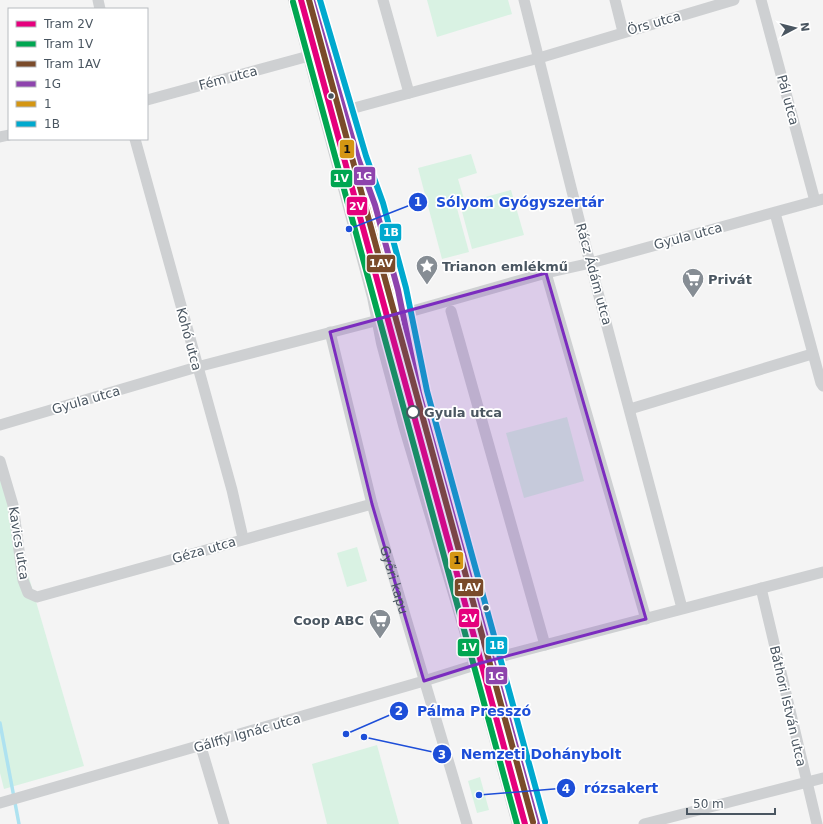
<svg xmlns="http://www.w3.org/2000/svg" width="823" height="824" font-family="'DejaVu Sans',sans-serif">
  <rect width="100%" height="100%" fill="#f4f4f4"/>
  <g fill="#d9f2e3">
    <path d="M 427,0 L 508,0 L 512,14 L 437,37 Z"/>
    <path d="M 471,154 L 477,173 L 458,179 L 464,199 L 455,201 L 469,252 L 442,259 L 418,168 Z"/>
    <path d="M 511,190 L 524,235 L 472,249 L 460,204 Z"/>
    <path d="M 567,417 L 584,481 L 524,498 L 506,433 Z"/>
    <path d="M 0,478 L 84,766 L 4,789 L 0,773 Z"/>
    <path d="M 357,547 L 367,581 L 347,587 L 337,553 Z"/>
    <path d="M 377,745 L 399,824 L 327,824 L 312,764 Z"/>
    <path d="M 480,777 L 489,810 L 477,813 L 468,781 Z"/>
  </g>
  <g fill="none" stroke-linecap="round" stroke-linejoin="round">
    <path stroke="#aee2f0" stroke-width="3.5" d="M 0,723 L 19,824"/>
    <g stroke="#ced0d2" stroke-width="11">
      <path d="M 98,0 L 100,9"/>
      <path d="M 383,0 L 409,93"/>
      <path d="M 524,0 L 588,255 L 682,608"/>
      <path d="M 615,0 L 623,32"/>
      <path d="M 761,0 L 815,201"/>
      <path d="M 147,100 L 309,56"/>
      <path d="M 343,111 L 539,58 L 734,0"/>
      <path d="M 0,137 L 9,135"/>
      <path d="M 135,139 L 232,490 L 243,538"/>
      <path d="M 775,213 L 821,383 L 823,386"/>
      <path d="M 546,273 L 646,619"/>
      <path d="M 451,311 L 545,645"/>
      <path id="s1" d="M 330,332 L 372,504 L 467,824"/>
      <path d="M 630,409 L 812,354"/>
      <path d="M 0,425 L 197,367 L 402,314 L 546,273 L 591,263 L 823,199"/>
      <path d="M 0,461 L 13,505 L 23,580 L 28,593 L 37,597 L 372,504"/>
      <path d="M 761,588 L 817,824"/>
      <path d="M 201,747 L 224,824"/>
      <path d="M 0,803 L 424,681 L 507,655 L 823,572"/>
      <path d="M 644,824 L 823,778"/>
    </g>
    <g stroke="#ced0d2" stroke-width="14">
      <path d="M 295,0 L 374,297 L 383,343 L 405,425 L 476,664 L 519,824"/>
      <path d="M 312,0 L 358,158 L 375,205 L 398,290 L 419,393 L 537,824"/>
    </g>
    <g stroke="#fff" stroke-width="9">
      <path id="bus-1" d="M 312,0 L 358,158 L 375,205 L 398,290 L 419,393 L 537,824"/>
    </g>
    <g stroke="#fff" stroke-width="9">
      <path id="bus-2" d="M 304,2 L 350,160 L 367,207 L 390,292 L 411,395 L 529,824"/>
    </g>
    <g stroke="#fff" stroke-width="9">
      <path id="bus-3" d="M 320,0 L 366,156 L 383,203 L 406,288 L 427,391 L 545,822"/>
    </g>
    <use href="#bus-1" stroke="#8e44ad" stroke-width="6"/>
    <use href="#bus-2" stroke="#d49613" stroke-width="6"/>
    <use href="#bus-3" stroke="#00a9ce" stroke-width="6"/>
    <g stroke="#fff" stroke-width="9">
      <path id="tram-1" d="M 301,0 L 525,824"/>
    </g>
    <g stroke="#fff" stroke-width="9">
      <path id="tram-2" d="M 293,2 L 517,824"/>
    </g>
    <g stroke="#fff" stroke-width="9">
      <path id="tram-3" d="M 309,0 L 533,822"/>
    </g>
    <use href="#tram-1" stroke="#e5007d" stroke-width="6"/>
    <use href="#tram-2" stroke="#00a651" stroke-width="6"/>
    <use href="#tram-3" stroke="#7a4b2a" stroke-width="6"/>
  </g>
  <path fill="#7b2cbf" fill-opacity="0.2" stroke="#7b2cbf" stroke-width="3" stroke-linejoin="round" d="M 546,273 L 646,619 L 481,663 L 424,681 L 372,504 L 330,332 Z"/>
  <defs>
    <g id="sight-pin" transform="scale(1.15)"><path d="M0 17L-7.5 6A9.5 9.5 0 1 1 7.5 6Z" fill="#868d94" stroke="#fff"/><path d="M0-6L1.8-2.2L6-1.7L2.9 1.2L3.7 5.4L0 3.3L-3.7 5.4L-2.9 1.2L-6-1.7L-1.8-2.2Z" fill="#fff"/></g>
    <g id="supermarket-pin" transform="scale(1.15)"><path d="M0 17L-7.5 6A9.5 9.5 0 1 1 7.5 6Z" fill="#868d94" stroke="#fff"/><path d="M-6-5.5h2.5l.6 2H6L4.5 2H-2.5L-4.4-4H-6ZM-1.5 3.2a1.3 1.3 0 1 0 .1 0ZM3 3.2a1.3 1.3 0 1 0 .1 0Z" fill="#fff"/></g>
  </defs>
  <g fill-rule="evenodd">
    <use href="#sight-pin" x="427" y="266"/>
    <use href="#supermarket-pin" x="693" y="279"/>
    <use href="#supermarket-pin" x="380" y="620"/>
  </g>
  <g fill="#4a5661" stroke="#fff" stroke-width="1.5">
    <circle cx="331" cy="96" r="3.5"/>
    <circle cx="486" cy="608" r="3.5"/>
  </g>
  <circle fill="#fff" stroke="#4a5661" stroke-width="2" cx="413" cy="412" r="6"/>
  <g text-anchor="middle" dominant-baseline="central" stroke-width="3.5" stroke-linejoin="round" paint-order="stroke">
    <g font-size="13" fill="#4a5661" stroke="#fff">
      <text transform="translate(654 23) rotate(-16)">Örs utca</text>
      <text transform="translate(228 78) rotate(-15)">Fém utca</text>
      <text transform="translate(788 100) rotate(75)">Pál utca</text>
      <text transform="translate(688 236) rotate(-15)">Gyula utca</text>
      <text transform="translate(594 274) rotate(75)">Rácz Ádám utca</text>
      <text transform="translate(189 339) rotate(75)">Kohó utca</text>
      <text transform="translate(86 400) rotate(-16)">Gyula utca</text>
      <text transform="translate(19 543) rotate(81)">Kavics utca</text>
      <text transform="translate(204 550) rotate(-16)">Géza utca</text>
      <text stroke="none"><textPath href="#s1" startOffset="256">Győri kapu</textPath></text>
      <text transform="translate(788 706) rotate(77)">Báthori István utca</text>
      <text transform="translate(247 733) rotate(-16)">Gálffy Ignác utca</text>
    </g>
    <g font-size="13" font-weight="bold" fill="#4a5661" stroke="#fff" text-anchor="start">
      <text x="442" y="266">Trianon emlékmű</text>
      <text x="708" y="279">Privát</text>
      <text x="364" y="620" text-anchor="end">Coop ABC</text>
    </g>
    <g font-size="13" font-weight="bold" fill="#4a5661" stroke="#fff" text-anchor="start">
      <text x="424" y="412">Gyula utca</text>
    </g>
  </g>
  <path fill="none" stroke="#1d4ed8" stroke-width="1.5" d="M349 229L418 202M346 734L399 711M364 737L442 754M479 795L566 788"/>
  <g fill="#1d4ed8" stroke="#fff" stroke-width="1.5">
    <circle cx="349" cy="229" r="4"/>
    <circle cx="346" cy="734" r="4"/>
    <circle cx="364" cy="737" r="4"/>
    <circle cx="479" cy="795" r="4"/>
    <circle cx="418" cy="202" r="10"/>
    <circle cx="399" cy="711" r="10"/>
    <circle cx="442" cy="754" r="10"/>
    <circle cx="566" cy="788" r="10"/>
  </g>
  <g font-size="12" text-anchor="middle" font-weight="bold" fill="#fff">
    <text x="418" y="206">1</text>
    <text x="399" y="715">2</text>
    <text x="442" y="759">3</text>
    <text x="566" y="793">4</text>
  </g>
  <g font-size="14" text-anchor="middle" font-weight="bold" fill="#1d4ed8" stroke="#fff" stroke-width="3.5" stroke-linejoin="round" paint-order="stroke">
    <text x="520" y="207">Sólyom Gyógyszertár</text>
    <text x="474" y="716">Pálma Presszó</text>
    <text x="541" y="759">Nemzeti Dohánybolt</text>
    <text x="621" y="793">rózsakert</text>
  </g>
  <g stroke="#fff" stroke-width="1.5">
    <rect x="339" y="139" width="16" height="20" rx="4" fill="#d49613"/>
    <rect x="353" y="166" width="23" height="20" rx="4" fill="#8e44ad"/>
    <rect x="330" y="169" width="23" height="19" rx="4" fill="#00a651"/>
    <rect x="346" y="196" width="22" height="20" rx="4" fill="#e5007d"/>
    <rect x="379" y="223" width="23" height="19" rx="4" fill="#00a9ce"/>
    <rect x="366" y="254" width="30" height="19" rx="4" fill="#7a4b2a"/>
    <rect x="449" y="551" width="15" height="19" rx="4" fill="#d49613"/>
    <rect x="454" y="578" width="30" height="19" rx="4" fill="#7a4b2a"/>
    <rect x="458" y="608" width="22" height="20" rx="4" fill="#e5007d"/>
    <rect x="485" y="636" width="23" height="19" rx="4" fill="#00a9ce"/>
    <rect x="457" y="638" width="23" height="19" rx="4" fill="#00a651"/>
    <rect x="485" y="666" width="23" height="19" rx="4" fill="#8e44ad"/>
  </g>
  <g font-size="11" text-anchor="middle" font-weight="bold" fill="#fff">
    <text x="364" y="180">1G</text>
    <text x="341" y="182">1V</text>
    <text x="357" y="210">2V</text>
    <text x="391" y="236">1B</text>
    <text x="381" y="267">1AV</text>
    <text x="469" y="591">1AV</text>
    <text x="469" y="622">2V</text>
    <text x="497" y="649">1B</text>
    <text x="469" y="651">1V</text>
    <text x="496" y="680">1G</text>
  </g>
  <g font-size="11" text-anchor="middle" font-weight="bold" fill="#111">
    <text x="347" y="153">1</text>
    <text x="457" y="564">1</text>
  </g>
  <rect x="8" y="8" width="140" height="132" fill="#ffffff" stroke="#b7bbc0"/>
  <rect x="16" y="21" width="20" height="6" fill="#e5007d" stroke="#b7bbc0"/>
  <text x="44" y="28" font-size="12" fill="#4a5661">Tram 2V</text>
  <rect x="16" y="41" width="20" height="6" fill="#00a651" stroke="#b7bbc0"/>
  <text x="44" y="48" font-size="12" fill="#4a5661">Tram 1V</text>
  <rect x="16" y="61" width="20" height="6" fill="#7a4b2a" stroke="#b7bbc0"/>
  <text x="44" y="68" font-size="12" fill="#4a5661">Tram 1AV</text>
  <rect x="16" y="81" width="20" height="6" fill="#8e44ad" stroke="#b7bbc0"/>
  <text x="44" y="88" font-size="12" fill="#4a5661">1G</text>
  <rect x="16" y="101" width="20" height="6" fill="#d49613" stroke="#b7bbc0"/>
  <text x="44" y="108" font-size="12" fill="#4a5661">1</text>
  <rect x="16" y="121" width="20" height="6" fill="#00a9ce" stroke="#b7bbc0"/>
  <text x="44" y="128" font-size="12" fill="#4a5661">1B</text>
  <g transform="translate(795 28) rotate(83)" stroke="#ffffff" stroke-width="3" paint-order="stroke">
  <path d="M0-3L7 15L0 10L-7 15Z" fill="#4a5661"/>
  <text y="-6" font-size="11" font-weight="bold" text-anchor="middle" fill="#4a5661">N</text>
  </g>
  <path d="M687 808v6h88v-6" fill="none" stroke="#4a5661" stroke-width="2"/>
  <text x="693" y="808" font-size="12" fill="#4a5661" stroke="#ffffff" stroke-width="3" paint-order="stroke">50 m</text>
</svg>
